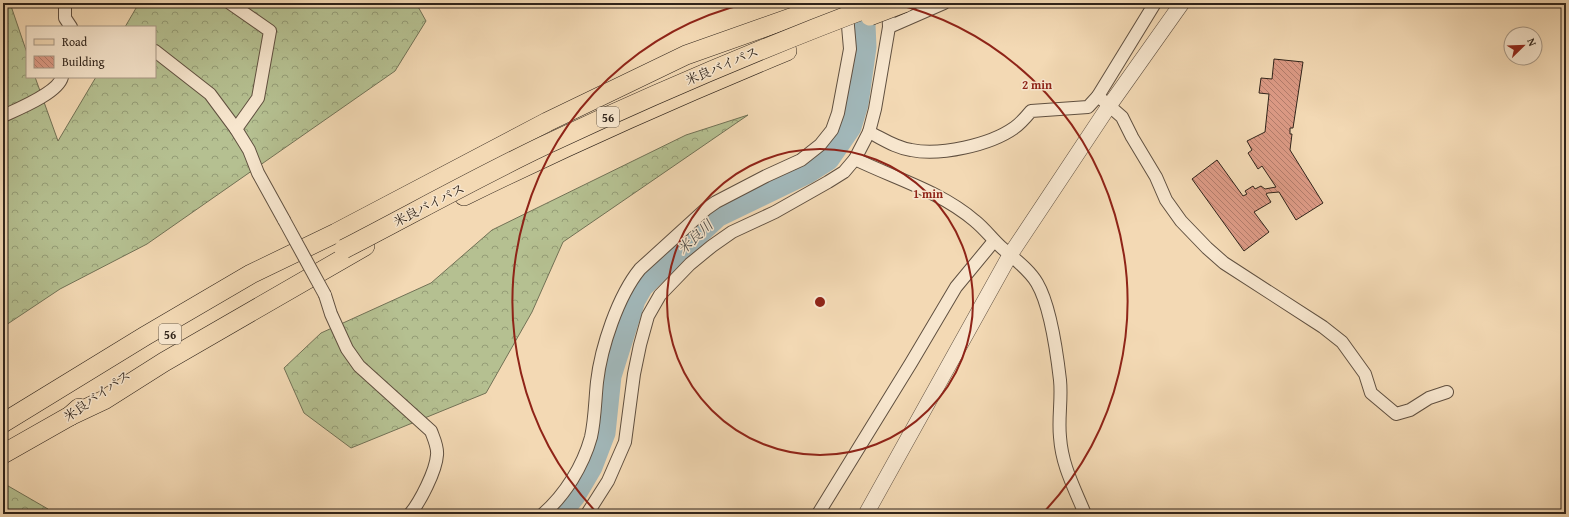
<svg xmlns="http://www.w3.org/2000/svg" width="1569" height="517" font-family="'Gentium Book Plus','Noto Serif JP',serif">
  <defs>
    <pattern id="forest-crowns" width="20" height="18" patternUnits="userSpaceOnUse"><rect width="20" height="18" fill="#b5c091"/><path d="M2 6a3 3 0 1 1 6 0M12 15a3 3 0 1 1 6 0" fill="none" stroke="#949c76"/></pattern>
    <pattern id="building-back-hatch" width="6" height="6" patternUnits="userSpaceOnUse"><rect width="6" height="6" fill="#dc9a85"/><path d="M-1 5l2 2M0 0l6 6M5-1l2 2" fill="none" stroke="#b37d6c"/></pattern>
  </defs>
  <rect width="100%" height="100%" fill="#f3d9b4"/>
  <filter id="stains"><feTurbulence type="fractalNoise" baseFrequency=".005" numOctaves="4"/><feColorMatrix values="0 0 0 0 .2 0 0 0 0 .09 0 0 0 0 .02 0 0 0 .5 -.17"/></filter>
  <radialGradient id="worn" r=".72"><stop offset=".6" stop-color="#630" stop-opacity="0"/><stop offset="1" stop-color="#630" stop-opacity=".3"/></radialGradient>
  <g fill="url(#forest-crowns)" stroke="#727256">
    <path d="M 3,3 L 10,3 L 27,53 L 27,77 L 35,77 L 58,141 L 96,77 L 155,77 L 155,27 L 125,27 L 139,3 L 416,3 L 426,21 L 395,71 L 147,244 L 60,289 L 3,327 Z"/>
    <path d="M 748,115 L 563,242 L 532,312 L 486,393 L 351,448 L 304,413 L 284,368 L 321,333 L 431,283 L 492,230 L 686,135 Z"/>
    <path d="M 3,483 L 48,509 L 51,514 L 3,514 Z"/>
  </g>
  <g fill="none" stroke-linecap="round" stroke-linejoin="round">
    <path stroke="#a1b7b9" stroke-width="23" d="M 559,514 L 574,496 L 591,467 L 604,433 L 610,376 L 634,300 L 642,286 L 717,216 L 806,173 L 828,159 L 850,127 L 857,104 L 865,47 L 863,3"/>
  </g>
  <path fill="url(#building-back-hatch)" stroke="#2f231a" d="M 1274,59 L 1303,62 L 1293,128 L 1290,128 L 1290,134 L 1292,134 L 1290,150 L 1323,203 L 1296,220 L 1279,192 L 1268,193 L 1266,194 L 1271,202 L 1254,212 L 1269,232 L 1244,251 L 1192,179 L 1217,160 L 1243,196 L 1247,194 L 1245,191 L 1253,186 L 1255,189 L 1261,186 L 1265,189 L 1276,187 L 1262,166 L 1258,169 L 1248,153 L 1252,150 L 1247,141 L 1265,132 L 1269,94 L 1259,93 L 1261,78 L 1272,79 Z"/>
  <g fill="none" stroke-linecap="round" stroke-linejoin="round">
    <g stroke="#605040" stroke-width="14">
      <g id="minor">
        <path d="M 65,3 L 65,18 L 71,27"/>
        <path d="M 230,3 L 270,31 L 258,98 L 236,129 L 249,150 L 258,173 L 284,220"/>
        <path d="M 889,27 L 944,3"/>
        <path d="M 155,51 L 210,94 L 236,129"/>
        <path d="M 1098,96 L 1122,117 L 1132,137 L 1156,177 L 1166,200 L 1181,221 L 1207,248 L 1224,263 L 1323,327 L 1342,342 L 1365,374 L 1371,393 L 1396,414 L 1410,410 L 1429,398 L 1447,392"/>
        <path d="M 3,116 C 18,109 58,93 62,77"/>
        <path d="M 869,132 C 883,139 896,148 911,150 C 940,156 990,145 1014,128 C 1020,124 1026,117 1031,111 L 1088,107 L 1098,96 L 1155,3"/>
        <path d="M 855,159 C 896,179 940,191 975,221 C 985,229 992,239 1001,247 C 1013,258 1029,269 1037,283 C 1050,305 1057,354 1060,380 C 1062,399 1058,418 1060,437 C 1062,466 1074,487 1085,514"/>
        <path d="M 325,295 L 331,314 L 347,349 L 359,366 L 431,431 C 434,439 438,447 437,455 C 436,471 420,502 410,514"/>
        <path d="M 543,514 C 565,495 583,466 591,437 C 595,419 595,401 597,382 C 601,347 618,296 640,269 L 706,209 L 716,202 L 766,176 L 801,160 L 820,145 L 832,130 L 838,113 L 850,49 L 846,3"/>
        <path d="M 587,514 L 608,481 L 625,442 L 634,374 L 640,345 L 648,316 L 660,295 L 690,264 L 712,246 L 732,232 L 775,212 L 828,182 L 844,172 L 855,159 L 869,132 L 875,109 L 889,27 L 888,4"/>
        <path d="M 818,514 L 911,363 L 956,287 L 994,241"/>
      </g>
    </g>
    <g stroke="#605040" stroke-width="16">
      <path id="tertiary" d="M 866,514 L 1010,255 L 1109,106 L 1182,3"/>
    </g>
    <g stroke="#2f231a" stroke-width="20">
      <g id="primary">
        <path d="M 464,196 C 570,144 678,96 787,51"/>
        <path d="M 70,416 L 104,400 L 164,362 L 365,246"/>
        <path d="M 3,423 L 145,336 L 251,274 L 336,233 L 547,122 L 686,55 L 833,3"/>
        <path d="M 3,454 L 70,416 L 79,408"/>
      </g>
    </g>
    <use href="#minor" stroke="#f7e6ce" stroke-width="12"/>
    <use href="#tertiary" stroke="#f7e6ce" stroke-width="15"/>
    <use href="#primary" stroke="#f3d9b4" stroke-width="19"/>
    <g stroke="#605040" stroke-width="14" stroke-linecap="butt">
      <path id="minor-bridge" d="M 284,220 L 325,295"/>
    </g>
    <g stroke="#2f231a" stroke-width="20" stroke-linecap="butt">
      <g id="primary-bridge">
        <path d="M 870,16 L 904,3"/>
        <path d="M 344,249 C 410,215 476,178 543,146 C 654,94 766,46 881,3"/>
      </g>
    </g>
    <use href="#minor-bridge" stroke="#f7e6ce" stroke-width="12"/>
    <use href="#primary-bridge" stroke="#f3d9b4" stroke-width="19"/>
  </g>
  <g fill="none" stroke="#8f2418" stroke-width="2">
    <circle cx="820" cy="302" r="153"/>
    <path d="M597 513A307 307 0 0 1 748 3M892 3A307 307 0 0 1 1043 513"/>
  </g>
  <g text-anchor="middle" dominant-baseline="central" stroke-width="3" stroke-linejoin="round" paint-order="stroke">
    <g fill="#f7e6ce" stroke="#6b5e50" stroke-width="1">
      <rect x="597" y="107" width="22" height="20" rx="3"/>
      <rect x="159" y="324" width="22" height="20" rx="3"/>
    </g>
    <g font-size="12" font-weight="bold" fill="#2f231a">
      <text x="608" y="117">56</text>
      <text x="170" y="334">56</text>
    </g>
    <g font-size="13" fill="#2f231a" stroke="#f7e6ce">
      <text transform="translate(722 66) rotate(-23)">米良バイパス</text>
      <text transform="translate(429 205) rotate(-27)">米良バイパス</text>
      <text transform="translate(97 396) rotate(-35)">米良バイパス</text>
    </g>
    <g font-size="14" font-style="italic" fill="#514f4a" stroke="#f7e6ce">
      <text transform="translate(695 237) rotate(-43)">米良川</text>
    </g>
  </g>
  <circle cx="820" cy="302" r="6" fill="#8f2418" stroke="#f7e6ce" stroke-width="2"/>
  <g font-size="12" text-anchor="middle" font-weight="bold" fill="#8f2418" stroke="#f7e6ce" stroke-width="3" stroke-linejoin="round" paint-order="stroke">
    <text x="1037" y="89">2 min</text>
    <text x="928" y="198">1 min</text>
  </g>
  <rect width="1569" height="517" fill="none" stroke="#f3d9b4" stroke-width="16"/>
  <rect x="4" y="4" width="1561" height="509" fill="none" stroke="#2f231a" stroke-width="2"/>
  <rect x="8" y="8" width="1553" height="501" fill="none" stroke="#2f231a"/>
  <rect x="26" y="26" width="130" height="52" fill="#f7e6ce" stroke="#a79886"/>
  <rect x="34" y="39" width="20" height="6" fill="#f3d9b4" stroke="#a79886"/>
  <text x="62" y="46" font-size="12" fill="#2f231a">Road</text>
  <rect x="34" y="56" width="20" height="12" fill="url(#building-back-hatch)" stroke="#a79886"/>
  <text x="62" y="66" font-size="12" fill="#2f231a">Building</text>
  <g transform="translate(1523 46) rotate(67)"><circle r="19" fill="#f7e6ce" stroke="#a79886"/>
  <path d="M0-3L7 15L0 10L-7 15Z" fill="#8f2418"/>
  <text y="-6" font-size="11" font-weight="bold" text-anchor="middle" fill="#2f231a">N</text>
  </g>
  <rect width="100%" height="100%" filter="url(#stains)"/>
  <rect width="100%" height="100%" fill="url(#worn)"/>
</svg>
